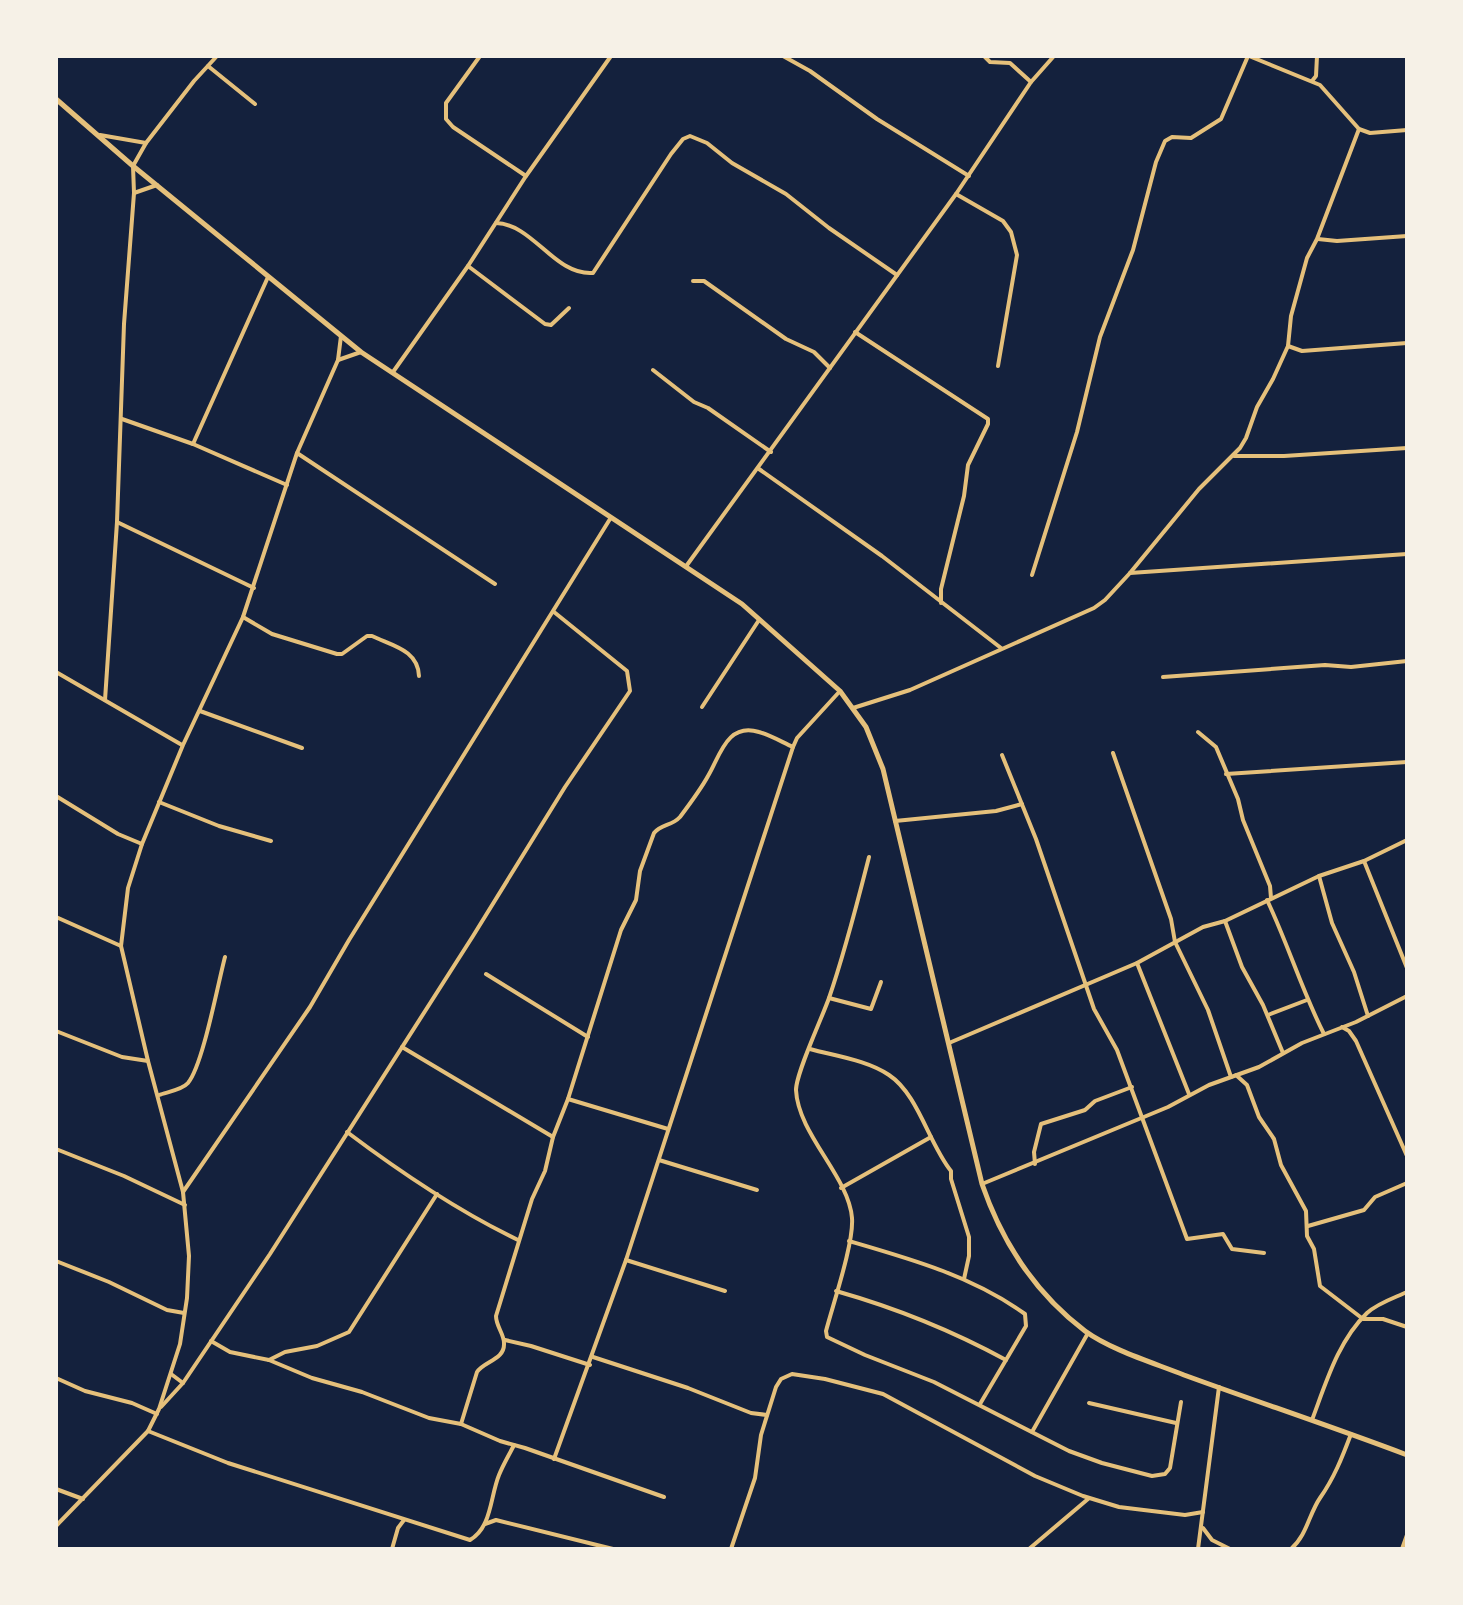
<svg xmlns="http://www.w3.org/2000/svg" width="1463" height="1605" font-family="Quicksand,sans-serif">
  <rect width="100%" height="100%" fill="#14213d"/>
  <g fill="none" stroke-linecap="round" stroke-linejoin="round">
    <g stroke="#e5c07b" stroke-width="4">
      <path d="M 480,56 L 446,103 L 446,119 L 453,127 L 526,176"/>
      <path d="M 783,56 L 810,71 L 877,119 L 969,176"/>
      <path d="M 984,56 L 990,62 L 1010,63 L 1031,82"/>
      <path d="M 1249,56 L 1320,85 L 1359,129 L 1370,133 L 1407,130"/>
      <path d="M 208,66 L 255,104"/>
      <path d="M 1312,81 L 1316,76 L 1317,56"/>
      <path d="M 100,135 L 146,143"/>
      <path d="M 134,193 L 157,185"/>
      <path d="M 956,194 L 1003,221 L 1011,232 L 1017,255 L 998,366"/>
      <path d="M 496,223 C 533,224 555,276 593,273 L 671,154 L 683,139 L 690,136 L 707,143 L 732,163 L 786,194 L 829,228 L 897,275"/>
      <path d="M 1318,239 L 1337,241 L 1407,236"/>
      <path d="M 468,266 L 545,324 L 551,325 L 569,308"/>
      <path d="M 693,281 L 704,281 L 786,339 L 814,352 L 830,368"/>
      <path d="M 855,332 L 988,419 L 988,424 L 968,465 L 964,496 L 941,589 L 941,603"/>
      <path d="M 1288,346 L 1302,351 L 1407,343"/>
      <path d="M 338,360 L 361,352"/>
      <path d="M 653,370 L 694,402 L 708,408 L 771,452"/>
      <path d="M 393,372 L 468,266 L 526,176 L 611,56"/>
      <path d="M 122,419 L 193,444 L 287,485"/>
      <path d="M 193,444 L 268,277"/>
      <path d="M 297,453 L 495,584"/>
      <path d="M 1234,456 L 1284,456 L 1407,448"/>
      <path d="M 759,469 L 882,556 L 1001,648"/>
      <path d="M 117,522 L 254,588"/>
      <path d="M 687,565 L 956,194 L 1031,82 L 1054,56"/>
      <path d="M 1130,573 L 1407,554"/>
      <path d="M 1032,575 L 1077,432 L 1100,337 L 1133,250 L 1156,162 L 1165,141 L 1172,137 L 1191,138 L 1221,119 L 1248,56"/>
      <path d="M 243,617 L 272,634 L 337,654 L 342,654 L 367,636 L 372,636 C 393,646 418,650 419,676"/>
      <path d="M 56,672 L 182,745"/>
      <path d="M 1163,677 L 1325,665 L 1351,667 L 1407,661"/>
      <path d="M 105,700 L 117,522 L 124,324 L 134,193 L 133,166 L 146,143 L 194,81 L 217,56"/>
      <path d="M 702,707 L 759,620"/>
      <path d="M 853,708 L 910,690 L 1094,608 L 1105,600 L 1130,573 L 1199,489 L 1240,448 L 1246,438 L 1257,407 L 1273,379 L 1288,346 L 1291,316 L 1307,258 L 1317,239 L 1359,129"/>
      <path d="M 200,711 L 302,748"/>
      <path d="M 1198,732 L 1216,747 L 1238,799 L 1243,820 L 1270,886 L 1271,898"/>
      <path d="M 1113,753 L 1171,919 L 1175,942 L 1208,1010 L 1231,1077"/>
      <path d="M 1002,755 L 1036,839 L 1094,1009 L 1117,1050 L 1187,1239 L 1223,1234 L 1232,1249 L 1264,1253"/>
      <path d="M 1226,774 L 1407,762"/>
      <path d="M 56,796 L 118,834 L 142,844"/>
      <path d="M 159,802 L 219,826 L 271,841"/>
      <path d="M 895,821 L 996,811 L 1022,804"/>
      <path d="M 869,857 C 857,904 845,952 829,998 C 822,1018 796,1073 796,1090 C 798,1134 849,1177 852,1218 C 854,1243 833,1304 826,1331 L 827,1337 L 865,1355 L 934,1382 L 1069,1451 L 1102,1463 L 1152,1476 L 1165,1474 L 1170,1468 L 1181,1402"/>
      <path d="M 1364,861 L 1407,968"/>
      <path d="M 1319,876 L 1332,923 L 1354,972 L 1368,1016"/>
      <path d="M 1267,900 C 1288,944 1302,991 1324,1034"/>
      <path d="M 56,917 L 121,946"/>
      <path d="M 1225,921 L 1242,967 L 1263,1005 L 1283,1053"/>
      <path d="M 1137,963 L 1189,1094"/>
      <path d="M 486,974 L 588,1037"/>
      <path d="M 829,998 L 871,1009 L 881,982"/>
      <path d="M 1268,1015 L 1307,1000"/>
      <path d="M 1342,1027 L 1349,1031 L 1356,1041 L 1407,1156"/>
      <path d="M 56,1031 L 122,1057 L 148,1061"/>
      <path d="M 949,1043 L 1137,963 L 1203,927 L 1225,921 L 1319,876 L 1364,861 L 1407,840"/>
      <path d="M 402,1047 L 553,1137"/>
      <path d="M 810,1049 C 835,1056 867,1060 889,1075 C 918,1094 929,1144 951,1171 L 951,1179 L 969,1237 L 969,1256 L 964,1279"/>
      <path d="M 1236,1075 L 1247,1085 L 1259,1117 L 1274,1139 L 1281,1165 L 1306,1211 L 1307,1236 L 1314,1249 L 1320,1286 L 1363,1319 L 1383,1319 L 1407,1327"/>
      <path d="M 159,1095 C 167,1092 182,1090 188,1083 C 203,1065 218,983 225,957"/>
      <path d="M 568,1099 L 668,1129"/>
      <path d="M 347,1132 C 400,1172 458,1211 518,1240"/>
      <path d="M 56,1149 L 124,1176 L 185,1205"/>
      <path d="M 659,1160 L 757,1190"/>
      <path d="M 1035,1164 L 1034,1152 L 1041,1124 L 1085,1110 L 1095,1101 L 1132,1087"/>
      <path d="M 982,1184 L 1168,1107 L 1209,1085 L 1259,1067 L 1302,1043 L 1356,1022 L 1407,996"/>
      <path d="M 841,1188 L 931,1137"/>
      <path d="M 183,1192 L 310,1007 L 349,940 L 610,519"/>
      <path d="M 1308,1226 L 1364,1210 L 1375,1197 L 1407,1183"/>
      <path d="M 849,1241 C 911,1259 972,1276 1025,1314 L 1026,1326 L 980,1404"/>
      <path d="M 626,1260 L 725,1291"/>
      <path d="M 56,1261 L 109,1282 L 167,1310 L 184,1313"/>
      <path d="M 836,1291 C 896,1308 951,1330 1006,1360"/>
      <path d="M 505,1340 L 531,1346 L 590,1365"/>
      <path d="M 211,1341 L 230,1352 L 269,1360 L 312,1378 L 362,1392 L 429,1418 L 461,1424 L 500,1441 L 525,1448 L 664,1497"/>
      <path d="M 593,1357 L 688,1388 L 751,1413 L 767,1415"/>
      <path d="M 269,1360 L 285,1352 L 317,1346 L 349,1332 L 437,1194"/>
      <path d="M 171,1374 L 183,1383"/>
      <path d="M 56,1378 L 85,1391 L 132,1403 L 157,1414"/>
      <path d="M 1089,1403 L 1176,1423"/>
      <path d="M 161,1407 L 183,1383 L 270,1254 L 473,936 L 565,787 L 630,691 L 627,671 L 554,612"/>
      <path d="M 1312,1420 C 1326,1383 1338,1341 1367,1313 C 1378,1303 1394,1298 1407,1292"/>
      <path d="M 461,1424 L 477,1372 C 484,1361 505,1360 504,1343 C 504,1334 496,1326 496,1316 L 532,1199 L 545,1171 L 553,1137 L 568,1099 L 621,930 L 636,900 L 640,871 L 654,833 C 661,824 672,826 680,817 C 689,805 701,789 708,776 C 720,756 727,722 759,732 C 770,735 782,742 793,747"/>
      <path d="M 148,1431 L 228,1463 L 470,1540 C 492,1527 490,1497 499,1475 C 503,1465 509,1455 514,1445"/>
      <path d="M 1032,1432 L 1088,1333"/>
      <path d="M 554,1459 L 626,1260 L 793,747 L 797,738 L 840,691"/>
      <path d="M 56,1489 L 83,1499"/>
      <path d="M 485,1524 L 496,1520 L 613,1549"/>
      <path d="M 56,1526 L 148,1431 L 159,1409 L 180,1344 L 187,1298 L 189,1256 L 183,1192 L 148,1061 L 121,946 L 128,888 L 142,844 L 183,745 L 243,617 L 297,453 L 338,360 L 341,336"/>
      <path d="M 1203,1528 L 1212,1540 L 1230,1549"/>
      <path d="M 392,1549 L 398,1528 L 404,1520"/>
      <path d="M 731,1549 L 755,1478 L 761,1435 L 776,1387 L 781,1379 L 792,1374 L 825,1379 L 883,1394 L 1035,1476 L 1083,1496 L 1119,1507 L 1185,1515 L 1203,1512"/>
      <path d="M 1029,1549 L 1088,1499"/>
      <path d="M 1198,1549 L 1219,1387"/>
      <path d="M 1291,1549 C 1307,1535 1309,1514 1320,1498 C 1334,1478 1342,1458 1351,1434"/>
      <path d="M 1402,1549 L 1407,1535"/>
    </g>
    <path stroke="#e5c07b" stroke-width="5" d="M 56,99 L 133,166 L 361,352 L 742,604 L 840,691 L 866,727 L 883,769 L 982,1184 C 1002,1242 1035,1293 1085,1331 C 1111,1350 1154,1363 1184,1375 C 1258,1402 1333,1427 1407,1455"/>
  </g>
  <rect width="1463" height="1605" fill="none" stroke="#f6f1e7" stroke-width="116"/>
</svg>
